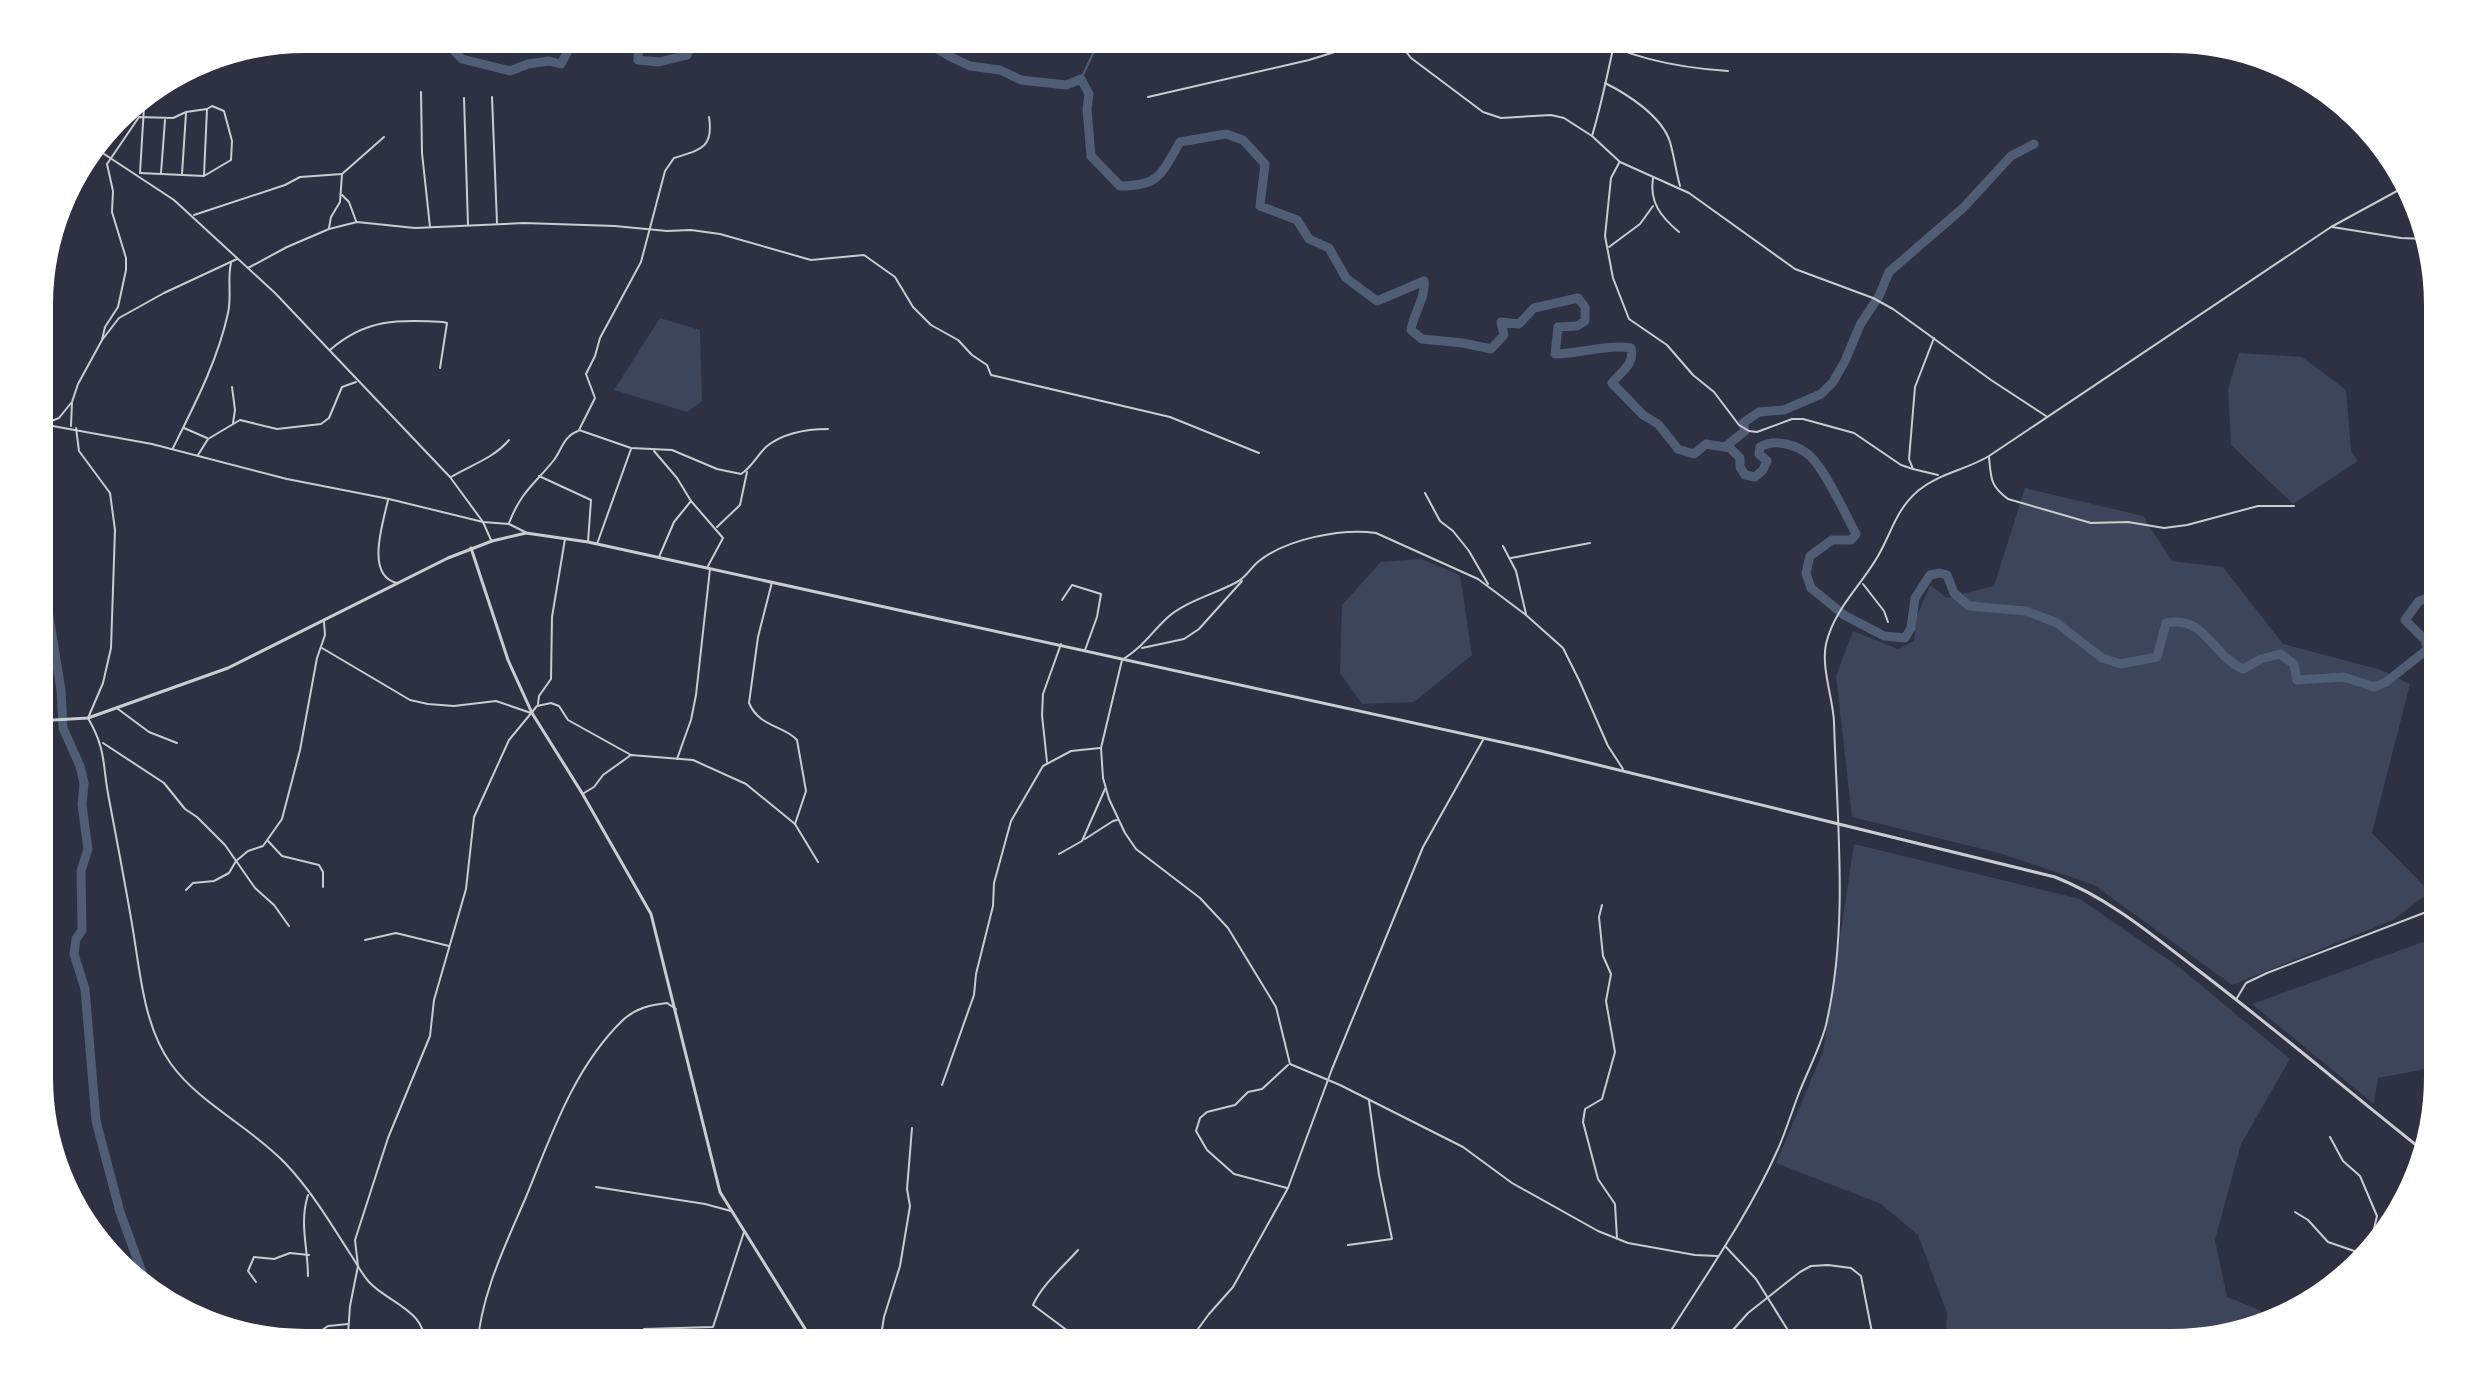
<svg xmlns="http://www.w3.org/2000/svg" width="2477" height="1382" font-family="'Noto Sans',sans-serif">
  <rect width="100%" height="100%" fill="#2d3142"/>
  <g fill="#3c4559">
    <path d="M 660,318 L 700,330 L 702,401 L 687,412 L 614,390 Z"/>
    <path d="M 2239,353 L 2302,357 L 2346,390 L 2351,451 L 2358,461 L 2293,504 L 2231,445 L 2228,389 Z"/>
    <path d="M 2025,488 L 2143,516 L 2172,561 L 2223,567 L 2283,644 L 2381,670 L 2410,684 L 2372,833 L 2430,892 L 2393,920 L 2232,985 L 2094,885 L 1999,853 L 1852,817 L 1836,676 L 1853,631 L 1898,649 L 1914,641 L 1917,616 L 1930,585 L 1947,598 L 1994,586 Z"/>
    <path d="M 1421,559 L 1460,575 L 1472,655 L 1414,702 L 1362,704 L 1340,673 L 1342,605 L 1381,562 Z"/>
    <path d="M 1854,844 L 2080,899 L 2179,967 L 2290,1059 L 2241,1144 L 2215,1240 L 2227,1297 L 2257,1309 L 2272,1319 L 2189,1347 L 1945,1348 L 1947,1313 L 1918,1235 L 1881,1204 L 1776,1163 L 1823,1052 Z"/>
    <path d="M 2442,935 L 2442,1066 L 2378,1078 L 2374,1104 L 2252,1004 Z"/>
  </g>
  <g fill="none" stroke-linecap="round" stroke-linejoin="round">
    <path stroke="#4f5d75" stroke-width="2" d="M 1081,79 L 1096,47 L 1116,34"/>
    <g stroke="#4f5d75" stroke-width="9">
      <path d="M 438,34 L 462,59 L 510,71 L 528,64 L 549,61 L 561,64 L 571,45 L 574,34"/>
      <path d="M 639,34 L 638,60 L 659,62 L 687,55 L 696,34"/>
      <path d="M 919,34 L 929,44 L 953,58 L 970,66 L 1000,70 L 1021,80 L 1066,85 L 1081,79 L 1089,94 L 1087,109 L 1091,156 L 1120,186 C 1160,186 1161,174 1180,142 L 1226,134 L 1243,140 L 1265,164 L 1260,206 L 1297,220 L 1309,239 L 1329,248 L 1346,278 L 1377,301 L 1424,281 C 1426,298 1413,314 1411,330 L 1422,339 L 1463,343 L 1491,349 L 1504,335 L 1501,322 L 1519,324 L 1534,308 L 1578,298 L 1585,307 L 1585,321 L 1577,326 L 1558,327 L 1555,354 C 1580,354 1606,344 1631,348 C 1635,364 1622,371 1612,383 L 1643,415 L 1658,424 L 1678,449 L 1694,454 L 1706,444 L 1730,448 L 1740,458 L 1740,467 L 1745,475 L 1755,477 L 1763,470 L 1767,461 L 1759,454 L 1760,447 C 1776,438 1800,445 1812,458 C 1826,472 1846,515 1856,534 L 1851,540 L 1832,540 L 1810,556 L 1806,573 L 1811,588 L 1844,615 L 1884,636 L 1905,638 L 1911,628 L 1915,598 L 1930,575 L 1940,573 L 1947,575 L 1954,593 L 1969,606 L 2026,611 L 2057,623 L 2102,658 L 2121,664 L 2157,657 L 2166,623 C 2206,615 2212,656 2243,669 L 2261,659 L 2280,654 L 2294,664 L 2297,680 L 2344,677 L 2374,687 L 2386,682 L 2428,649 L 2425,640 L 2405,620 L 2419,601 L 2434,596 L 2442,607"/>
      <path d="M 254,44 L 288,42 L 296,39 L 307,47 L 311,47 L 312,34"/>
      <path d="M 177,70 L 242,46"/>
      <path d="M 1725,447 L 1745,431 L 1743,423 L 1759,412 L 1784,410 L 1821,394 L 1833,382 L 1845,361 L 1860,325 L 1879,296 L 1889,272 L 1963,208 L 2011,156 L 2034,144"/>
      <path d="M 36,491 L 39,500 L 42,573 L 61,690 L 63,728 L 80,766 L 84,783 L 82,805 L 88,849 L 81,871 L 82,930 L 76,939 L 74,954 L 85,989 L 96,1121 L 120,1212 L 150,1294"/>
    </g>
    <g stroke="#caccd0" stroke-width="2">
      <path d="M 1392,34 L 1411,58 L 1483,112 L 1501,118 L 1551,115 L 1564,118 L 1592,136 L 1620,162 L 1689,193 L 1795,269 L 1873,298 L 1893,309 L 1991,380 L 2046,416"/>
      <path d="M 1587,34 C 1628,58 1681,68 1728,71"/>
      <path d="M 1605,83 C 1627,94 1662,116 1670,142 C 1674,156 1676,171 1680,186"/>
      <path d="M 421,92 L 422,153 L 430,227"/>
      <path d="M 492,97 L 497,223"/>
      <path d="M 1148,97 L 1309,60 L 1392,34"/>
      <path d="M 464,98 L 468,225"/>
      <path d="M 709,117 C 714,149 699,150 674,158 L 665,171 L 641,262 L 600,338 L 595,356 L 586,374 L 595,398 L 579,430 L 631,448 L 672,450 L 717,469 L 741,474 C 752,467 758,454 767,446 C 784,433 808,429 828,429"/>
      <path d="M 1592,136 C 1602,103 1609,68 1616,34"/>
      <path d="M 92,146 L 174,200 L 275,293 L 450,477 L 483,522 L 491,540"/>
      <path d="M 1619,163 L 1611,178 L 1605,236 L 1613,278 L 1629,319 L 1667,345 L 1693,375 L 1714,392 L 1739,425 L 1749,431 L 1757,432 L 1792,419 L 1803,419 L 1854,433 L 1901,465 L 1913,469"/>
      <path d="M 140,173 L 145,90"/>
      <path d="M 161,173 L 165,120"/>
      <path d="M 182,174 L 186,113"/>
      <path d="M 204,175 L 207,109"/>
      <path d="M 1653,178 C 1649,202 1661,217 1679,232"/>
      <path d="M 342,195 L 349,202 L 356,221"/>
      <path d="M 194,215 L 285,185 L 300,177 L 342,174"/>
      <path d="M 2332,227 L 2401,238 L 2426,239"/>
      <path d="M 329,228 L 331,217 L 340,202 L 342,174 L 384,137"/>
      <path d="M 1609,247 L 1640,224 L 1653,206"/>
      <path d="M 248,268 L 287,247 L 329,229 L 357,222 L 415,228 L 524,223 L 615,226 L 667,231 L 691,230 L 720,234 L 811,260 L 864,255 L 895,277 L 913,307 L 931,325 L 958,340 L 972,355 L 987,365 L 991,375 L 1170,417 L 1259,453"/>
      <path d="M 1934,338 L 1915,387 L 1909,459 L 1913,469 L 1938,475"/>
      <path d="M 102,340 L 105,327 L 118,307 L 126,270 L 126,258 L 112,212 L 113,191 L 107,164 L 139,117 L 173,118 L 186,112 L 207,109 L 212,106 L 224,111 L 232,141 L 231,160 L 204,176 L 140,173"/>
      <path d="M 330,350 C 365,319 399,319 443,322 L 447,323 L 440,368"/>
      <path d="M 232,387 L 235,410 L 233,423"/>
      <path d="M 36,423 L 152,444 L 287,479 L 389,499 L 483,522 L 509,524 L 525,532"/>
      <path d="M 46,423 L 59,418 L 71,403"/>
      <path d="M 71,426 L 72,402 L 78,384 L 102,340 L 119,318 L 164,293 L 237,259"/>
      <path d="M 76,428 L 79,451 L 110,493 L 115,530 L 111,648 L 103,683 L 88,718 C 107,751 102,764 109,799 C 117,841 125,883 132,924 C 140,970 143,1025 171,1064 C 200,1104 251,1127 285,1163 C 310,1189 330,1222 349,1252 C 356,1262 361,1273 369,1282 C 388,1303 428,1310 425,1348"/>
      <path d="M 184,428 L 207,438"/>
      <path d="M 173,448 C 194,406 218,360 228,313 C 232,295 227,280 231,263"/>
      <path d="M 654,451 L 677,478 L 691,501 L 674,522 L 659,557"/>
      <path d="M 198,455 L 208,439 L 240,420 L 277,429 L 321,424 L 329,418 L 342,387 L 356,382"/>
      <path d="M 1989,457 C 1991,478 1990,486 2008,499 L 2091,523 L 2128,522 L 2164,528 L 2187,525 L 2258,506 L 2294,506"/>
      <path d="M 539,476 L 591,500 L 588,542"/>
      <path d="M 451,477 C 471,465 494,458 509,440"/>
      <path d="M 1425,493 L 1440,521 L 1453,531 L 1469,551 L 1488,584"/>
      <path d="M 388,500 C 383,523 365,576 397,583"/>
      <path d="M 691,501 L 723,538 L 708,566"/>
      <path d="M 509,523 C 522,490 534,485 554,460 C 562,449 564,436 578,431"/>
      <path d="M 717,527 L 740,505 L 747,472"/>
      <path d="M 597,544 L 631,449"/>
      <path d="M 1503,546 L 1516,571 L 1526,614"/>
      <path d="M 1511,558 L 1590,543"/>
      <path d="M 772,582 L 758,637 L 749,703 C 759,727 785,726 797,740 L 806,791 L 795,824 L 818,862"/>
      <path d="M 1863,584 L 1884,611 L 1888,622"/>
      <path d="M 1062,600 L 1072,585 L 1101,594 L 1097,617 L 1085,650"/>
      <path d="M 322,648 L 410,700 L 428,704 L 454,706 L 496,701 L 531,713"/>
      <path d="M 1142,648 L 1184,639 L 1199,629 L 1242,581"/>
      <path d="M 538,704 L 539,696 L 551,679 L 552,617 L 565,539"/>
      <path d="M 118,709 L 149,732 L 177,743"/>
      <path d="M 103,743 L 164,783 L 185,809 L 197,817 L 225,845 L 255,888 L 274,905 L 289,926"/>
      <path d="M 677,759 L 691,720 L 696,695 L 710,569"/>
      <path d="M 1047,762 L 1042,715 L 1043,694 L 1061,644"/>
      <path d="M 1623,769 L 1608,746 L 1579,680 L 1563,648 L 1526,615 L 1478,579 L 1376,533 C 1341,528 1287,539 1259,561 C 1251,567 1247,577 1237,582 C 1215,594 1186,601 1167,618 C 1149,635 1145,645 1122,660 L 1101,748 L 1103,778 L 1109,799 L 1125,833 L 1136,849 L 1200,898 L 1228,928 L 1276,1007 L 1290,1064 L 1340,1085 L 1463,1147 L 1512,1183 L 1598,1231 L 1628,1243 L 1695,1255 L 1717,1256"/>
      <path d="M 584,793 L 594,787 L 603,775 L 631,755 L 693,760 L 746,784 L 795,824"/>
      <path d="M 1085,839 L 1113,821 L 1117,820"/>
      <path d="M 268,841 L 282,856 L 319,865 L 323,872 L 323,887"/>
      <path d="M 1059,854 L 1082,841 L 1105,789"/>
      <path d="M 36,880 L 43,943 L 36,1007"/>
      <path d="M 186,890 L 193,883 L 214,881 L 229,873 L 236,861 L 248,851 L 263,846 L 282,819 L 300,750 L 317,658 L 325,635 L 324,622"/>
      <path d="M 1602,905 L 1599,917 L 1603,956 L 1611,974 L 1606,1001 L 1615,1052 L 1602,1099 L 1585,1109 L 1583,1122 L 1598,1179 L 1615,1204 L 1617,1238"/>
      <path d="M 365,940 L 396,933 L 449,946"/>
      <path d="M 2237,998 L 2246,983 L 2267,973 L 2442,906"/>
      <path d="M 942,1085 L 974,995 L 976,974 L 993,906 L 994,883 L 1011,821 L 1043,766 L 1071,751 L 1100,748"/>
      <path d="M 2330,1137 L 2343,1161 L 2360,1176 L 2377,1216 L 2369,1250 L 2359,1258 L 2354,1268"/>
      <path d="M 596,1187 L 705,1204 L 731,1211"/>
      <path d="M 1287,1188 L 1234,1174 L 1207,1150 L 1196,1131 L 1200,1118 L 1207,1112 L 1235,1105 L 1248,1092 L 1262,1089 L 1288,1065"/>
      <path d="M 2295,1212 L 2308,1220 L 2328,1242 L 2363,1254"/>
      <path d="M 1348,1245 L 1392,1239 L 1379,1175 L 1369,1101"/>
      <path d="M 1725,1246 L 1756,1279 L 1799,1348"/>
      <path d="M 1078,1250 C 1063,1267 1042,1285 1033,1305 L 1076,1337 L 1095,1348"/>
      <path d="M 308,1276 C 308,1248 299,1223 308,1195"/>
      <path d="M 256,1282 L 248,1271 L 254,1257 L 274,1259 L 290,1253 L 309,1255"/>
      <path d="M 644,1329 L 713,1327 L 744,1232"/>
      <path d="M 329,1348 L 314,1344 L 313,1336 L 328,1326 L 348,1324"/>
      <path d="M 347,1348 L 350,1306 L 358,1266 L 355,1240 L 388,1138 L 430,1036 L 434,1000 L 466,889 L 474,817 L 509,740 L 537,706 L 551,703 L 559,706 L 568,720 L 631,755"/>
      <path d="M 477,1348 C 481,1294 505,1246 526,1197 C 551,1136 574,1067 623,1020 C 636,1008 650,1005 667,1003 L 676,1009"/>
      <path d="M 879,1348 L 884,1317 L 900,1266 L 910,1206 L 907,1189 L 912,1128"/>
      <path d="M 1184,1348 L 1209,1314 L 1233,1287 L 1288,1188 L 1332,1069 L 1423,847 L 1483,740"/>
      <path d="M 1660,1348 C 1700,1283 1747,1219 1778,1149 C 1786,1131 1792,1111 1799,1093 C 1808,1070 1820,1048 1826,1025 C 1849,926 1837,823 1834,722 C 1833,698 1821,668 1826,644 C 1834,609 1861,586 1878,556 C 1892,532 1896,509 1919,490 C 1940,473 1966,470 1989,456 L 2331,227 L 2408,185"/>
      <path d="M 1717,1348 L 1748,1313 L 1800,1272 L 1811,1266 L 1828,1265 L 1851,1268 L 1861,1276 L 1875,1348"/>
    </g>
    <g stroke="#caccd0" stroke-width="3">
      <path d="M 471,548 L 508,660 L 532,713 L 582,793 L 651,914 L 720,1192 L 817,1348"/>
      <path d="M 36,721 L 88,718 L 228,668 L 448,558 L 492,541 L 526,533 L 588,542 L 1537,750 L 2055,877 C 2108,898 2150,933 2194,967 C 2273,1027 2348,1091 2425,1152"/>
    </g>
  </g>
  <path d="M0 0H2477V1382H0ZM305 48H2172A257 257 0 0 1 2429 305V1077A257 257 0 0 1 2172 1334H305A257 257 0 0 1 48 1077V305A257 257 0 0 1 305 48Z" fill="#fff" fill-rule="evenodd"/>
  <path fill="none" stroke="#fff" stroke-width="10" d="M305 48H2172A257 257 0 0 1 2429 305V1077A257 257 0 0 1 2172 1334H305A257 257 0 0 1 48 1077V305A257 257 0 0 1 305 48Z"/>
</svg>
